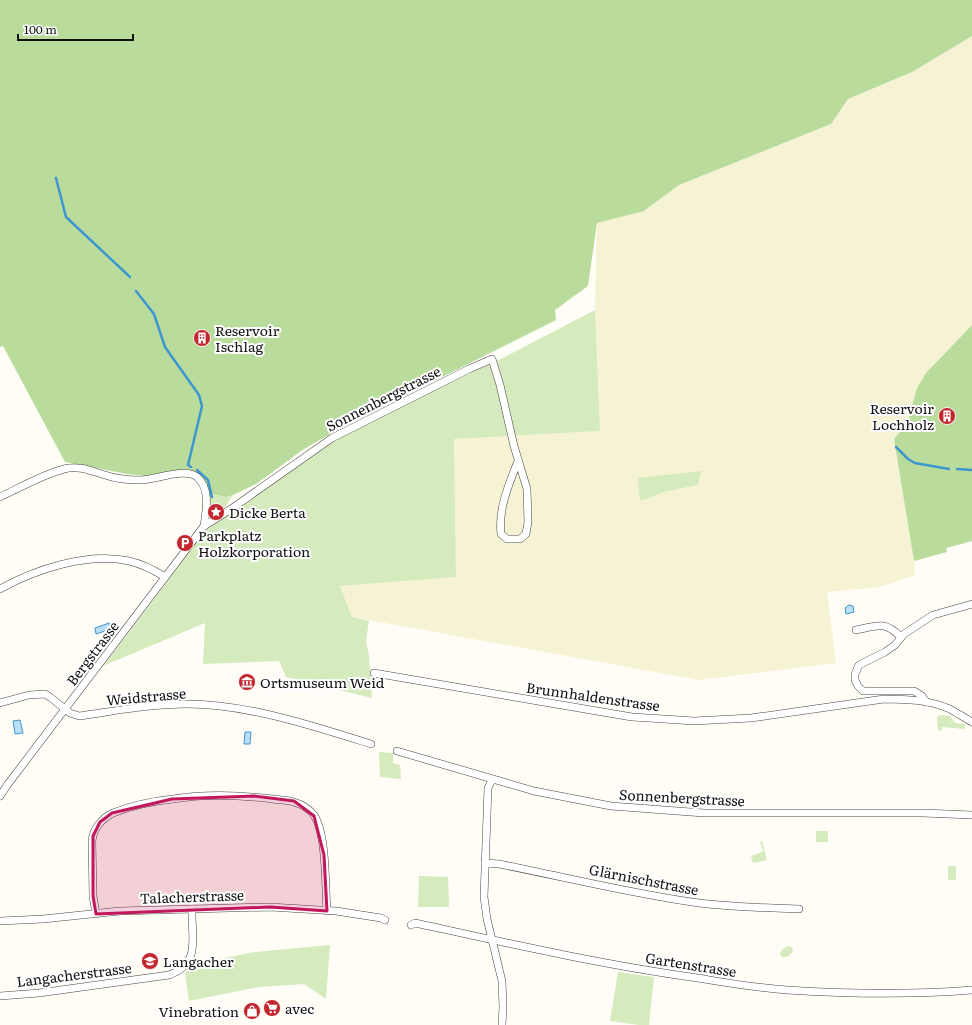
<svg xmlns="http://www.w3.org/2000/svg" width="972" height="1025" font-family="Literata,serif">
  <rect width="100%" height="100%" fill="#fffdf5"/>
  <path fill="#f6f3d4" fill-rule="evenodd" d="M 972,36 L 972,325 L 926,373 L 908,416 L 907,423 L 894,439 L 914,561 L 915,575 L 880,587 L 827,592 L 836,663 L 699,680 L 352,617 L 340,586 L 456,577 L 454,439 L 600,431 L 595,307 L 597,223 L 644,211 L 679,185 L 831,124 L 848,99 L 912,72 ZM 638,479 L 638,478 L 698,485 L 664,492 L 641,500 Z"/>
  <g fill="#d5ebbd">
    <path d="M 595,310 L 600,431 L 454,439 L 456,577 L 340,586 L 352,617 L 369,621 L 366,641 L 369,656 L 372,698 L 286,677 L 279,661 L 203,664 L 205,623 L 103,666 L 153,601 L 203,533 L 233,510 L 328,442 L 384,413 L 493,363 Z"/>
    <path d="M 701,471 L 698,485 L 664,492 L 640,501 L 638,478 Z"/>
    <path d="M 209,493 L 226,497 L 233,495 L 225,507 L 210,520 L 209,518 L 210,503 Z"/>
    <path d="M 940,715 L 950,716 L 955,723 L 965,724 L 965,729 L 942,727 L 942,731 L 938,730 L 937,717 Z"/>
    <path d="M 379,752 L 393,753 L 393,763 L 400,765 L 401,779 L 380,777 Z"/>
    <rect x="816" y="831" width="12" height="11"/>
    <path d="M 760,841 L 762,841 L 767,860 L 753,863 L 751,856 L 760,853 L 763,851 Z"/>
    <rect x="948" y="866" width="8" height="14"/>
    <path d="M 419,876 L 448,877 L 449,907 L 418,907 Z"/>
    <path d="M 330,945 L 326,999 L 304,984 L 259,987 L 189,1001 L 185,973 L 192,964 L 255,952 Z"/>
    <path d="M 789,946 L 793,948 C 793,954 788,958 782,957 L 780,954 C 781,950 785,947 789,946 Z"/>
    <path d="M 618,972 L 654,977 L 649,1025 L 639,1025 L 610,1021 Z"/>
  </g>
  <g fill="#b9dc9c">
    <path d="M 0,0 L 972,0 L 972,36 L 912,72 L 848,99 L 831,124 L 679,185 L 644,211 L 597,223 L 588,286 L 555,310 L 556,320 L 344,426 L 304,449 L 256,484 L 233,495 L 226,497 L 209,493 L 199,475 L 186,469 L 146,476 L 127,474 L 65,462 L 3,346 L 0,347 Z"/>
    <path d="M 972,325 L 972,541 L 946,548 L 947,552 L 914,561 L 894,439 L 907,423 L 917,388 L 926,373 Z"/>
  </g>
  <g fill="#b9e0f7" stroke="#3f96cf">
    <path d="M 849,605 L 853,606 L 854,612 L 846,614 L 845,608 Z"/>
    <path d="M 109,623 L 111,629 L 96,634 L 95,628 Z"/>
    <path d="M 20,720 L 23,733 L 15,734 L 13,721 Z"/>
    <path d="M 245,732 L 251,732 L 250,744 L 244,744 Z"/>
  </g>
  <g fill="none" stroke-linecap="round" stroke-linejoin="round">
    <g stroke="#3f96cf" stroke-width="2.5">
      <path d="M 56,178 L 66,217 L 130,277"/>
      <path d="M 136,291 L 154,314 L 165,347 L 199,395 L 202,406 L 188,465 L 191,467"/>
      <path d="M 896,447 L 908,459 L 915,463 L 949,469"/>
      <path d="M 957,469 L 972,470"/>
      <path d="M 197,470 L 208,480 L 212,497"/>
    </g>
    <g stroke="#444" stroke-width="8">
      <g id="street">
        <path d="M 0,497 C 19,488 44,474 64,469 C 79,465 91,471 105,475 C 116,479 129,480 141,480 C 155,480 186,467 197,477 C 211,489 206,511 204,526"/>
        <path d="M 0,589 C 36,569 88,552 129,561 C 142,564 154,570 165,577"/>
        <path d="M 856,630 C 878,626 884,620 901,637"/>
        <path d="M 374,673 L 632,717 L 664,719 L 694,721 L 751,718 L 884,699 C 907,699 929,700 950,709 C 957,713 965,718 972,722"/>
        <path d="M 926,702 L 922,696 L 914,691 L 863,691 L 858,686 L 855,680 L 855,674 L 859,665 L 885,652 L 895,645 L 904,634 L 933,615 L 972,604"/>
        <path d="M 0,703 L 29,695 L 45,694 L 50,697 L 70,713 L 79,716 C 115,711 151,704 187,704 C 247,704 314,726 371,744"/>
        <path d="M 397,751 L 534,791 L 611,806 L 704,813 L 923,813 L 972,815"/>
        <path d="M 492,780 L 488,788 L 484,897 L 487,919 L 502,981 L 503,1007 L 502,1025"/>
        <path d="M 0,796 L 8,784 L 204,526 L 231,509 L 332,438 L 469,369 L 492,359 L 500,385 L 514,446 L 527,489 L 528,522 L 526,534 L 520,539 L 507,539 L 501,534 C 498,509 509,484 518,461"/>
        <path d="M 485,863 L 499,864 C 565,877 633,894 699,903 C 733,907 766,908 799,909"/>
        <path d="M 96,914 L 93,896 L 92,841 C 93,829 102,818 113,813 C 130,806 154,801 173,799 C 205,794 240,795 273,799 C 279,800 287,800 294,802 C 301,804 309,809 314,815 C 327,835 325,886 327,911"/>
        <path d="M 0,921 L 43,919 L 120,911 L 270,907 L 336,911 L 381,918 L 385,920"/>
        <path d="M 411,925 L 415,923 C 507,943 599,964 691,977 C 723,982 755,988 787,990 C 849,994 911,995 972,990"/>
        <path d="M 0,996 L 39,993 L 169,975 C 202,963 191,937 192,909"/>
      </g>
    </g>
    <use href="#street" stroke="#fff" stroke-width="7"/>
  </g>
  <path fill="#c2185b" fill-opacity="0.2" stroke="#c2185b" stroke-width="3" stroke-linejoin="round" d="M 254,796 L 294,801 L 314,816 L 324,855 L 327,911 L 270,907 L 96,914 L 93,896 L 93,836 L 100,822 L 112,813 L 172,799 Z"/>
  <defs>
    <g id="building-disc" transform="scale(0.9)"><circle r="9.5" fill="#c4262e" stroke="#fff"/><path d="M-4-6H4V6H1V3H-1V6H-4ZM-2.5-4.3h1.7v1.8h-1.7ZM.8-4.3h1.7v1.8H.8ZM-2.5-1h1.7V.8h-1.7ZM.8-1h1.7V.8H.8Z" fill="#fff"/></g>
    <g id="sight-disc" transform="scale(0.9)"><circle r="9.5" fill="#c4262e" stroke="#fff"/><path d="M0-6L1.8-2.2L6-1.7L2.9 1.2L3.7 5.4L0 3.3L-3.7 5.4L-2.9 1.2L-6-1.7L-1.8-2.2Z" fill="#fff"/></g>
    <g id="parking-disc" transform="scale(0.9)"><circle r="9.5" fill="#c4262e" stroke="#fff"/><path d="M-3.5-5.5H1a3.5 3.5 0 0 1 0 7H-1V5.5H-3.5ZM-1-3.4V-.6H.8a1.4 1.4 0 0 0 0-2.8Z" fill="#fff"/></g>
    <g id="museum-disc" transform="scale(0.9)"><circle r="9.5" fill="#c4262e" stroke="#fff"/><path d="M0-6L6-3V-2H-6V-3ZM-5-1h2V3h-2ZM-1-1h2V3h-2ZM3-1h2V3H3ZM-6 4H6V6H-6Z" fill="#fff"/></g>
    <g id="school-disc" transform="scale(0.9)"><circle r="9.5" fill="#c4262e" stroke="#fff"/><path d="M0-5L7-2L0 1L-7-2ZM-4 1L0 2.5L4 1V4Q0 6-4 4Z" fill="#fff"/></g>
    <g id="supermarket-disc" transform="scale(0.9)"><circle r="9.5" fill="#c4262e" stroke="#fff"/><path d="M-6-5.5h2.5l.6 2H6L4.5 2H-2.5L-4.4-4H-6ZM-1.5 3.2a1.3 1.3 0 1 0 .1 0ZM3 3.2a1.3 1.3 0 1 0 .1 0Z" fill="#fff"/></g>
    <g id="shop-disc" transform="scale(0.9)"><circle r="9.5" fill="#c4262e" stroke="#fff"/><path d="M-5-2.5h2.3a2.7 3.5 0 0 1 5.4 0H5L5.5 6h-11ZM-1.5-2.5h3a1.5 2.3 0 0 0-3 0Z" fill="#fff"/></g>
  </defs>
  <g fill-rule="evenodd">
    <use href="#building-disc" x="202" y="338"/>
    <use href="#building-disc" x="947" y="416"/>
    <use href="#sight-disc" x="216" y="512"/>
    <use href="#parking-disc" x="185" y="543"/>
    <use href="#museum-disc" x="247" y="682"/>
    <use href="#school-disc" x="150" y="961"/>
    <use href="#supermarket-disc" x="272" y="1008"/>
    <use href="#shop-disc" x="252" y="1011"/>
  </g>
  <g text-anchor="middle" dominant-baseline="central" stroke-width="4" stroke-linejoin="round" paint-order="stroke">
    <g font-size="14" fill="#111" stroke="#fff" text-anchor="start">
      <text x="215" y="330">Reservoir<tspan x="215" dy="16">Ischlag</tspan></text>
      <text x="934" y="408" text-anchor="end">Reservoir<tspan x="934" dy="16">Lochholz</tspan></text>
      <text x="229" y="512">Dicke Berta</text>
      <text x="198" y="535">Parkplatz<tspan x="198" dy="16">Holzkorporation</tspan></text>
      <text x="260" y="682">Ortsmuseum Weid</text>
      <text x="163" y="961">Langacher</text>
      <text x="285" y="1008">avec</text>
      <text x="239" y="1011" text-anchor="end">Vinebration</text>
    </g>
    <g font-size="14" fill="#111" stroke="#fff">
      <text transform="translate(383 398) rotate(-27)">Sonnenbergstrasse</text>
      <text transform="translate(92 653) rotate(-53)">Bergstrasse</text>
      <text transform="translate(146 696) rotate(-5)">Weidstrasse</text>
      <text transform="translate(593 696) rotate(8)">Brunnhaldenstrasse</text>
      <text transform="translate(682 797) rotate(3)">Sonnenbergstrasse</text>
      <text transform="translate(644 879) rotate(11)">Glärnischstrasse</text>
      <text transform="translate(192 896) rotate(-2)">Talacherstrasse</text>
      <text transform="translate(691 964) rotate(9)">Gartenstrasse</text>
      <text transform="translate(74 974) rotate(-7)">Langacherstrasse</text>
    </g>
  </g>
  <path d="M18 34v6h115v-6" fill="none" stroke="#111111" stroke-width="2"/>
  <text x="24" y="34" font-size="12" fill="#111111" stroke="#ffffff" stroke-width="3" paint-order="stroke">100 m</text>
</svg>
